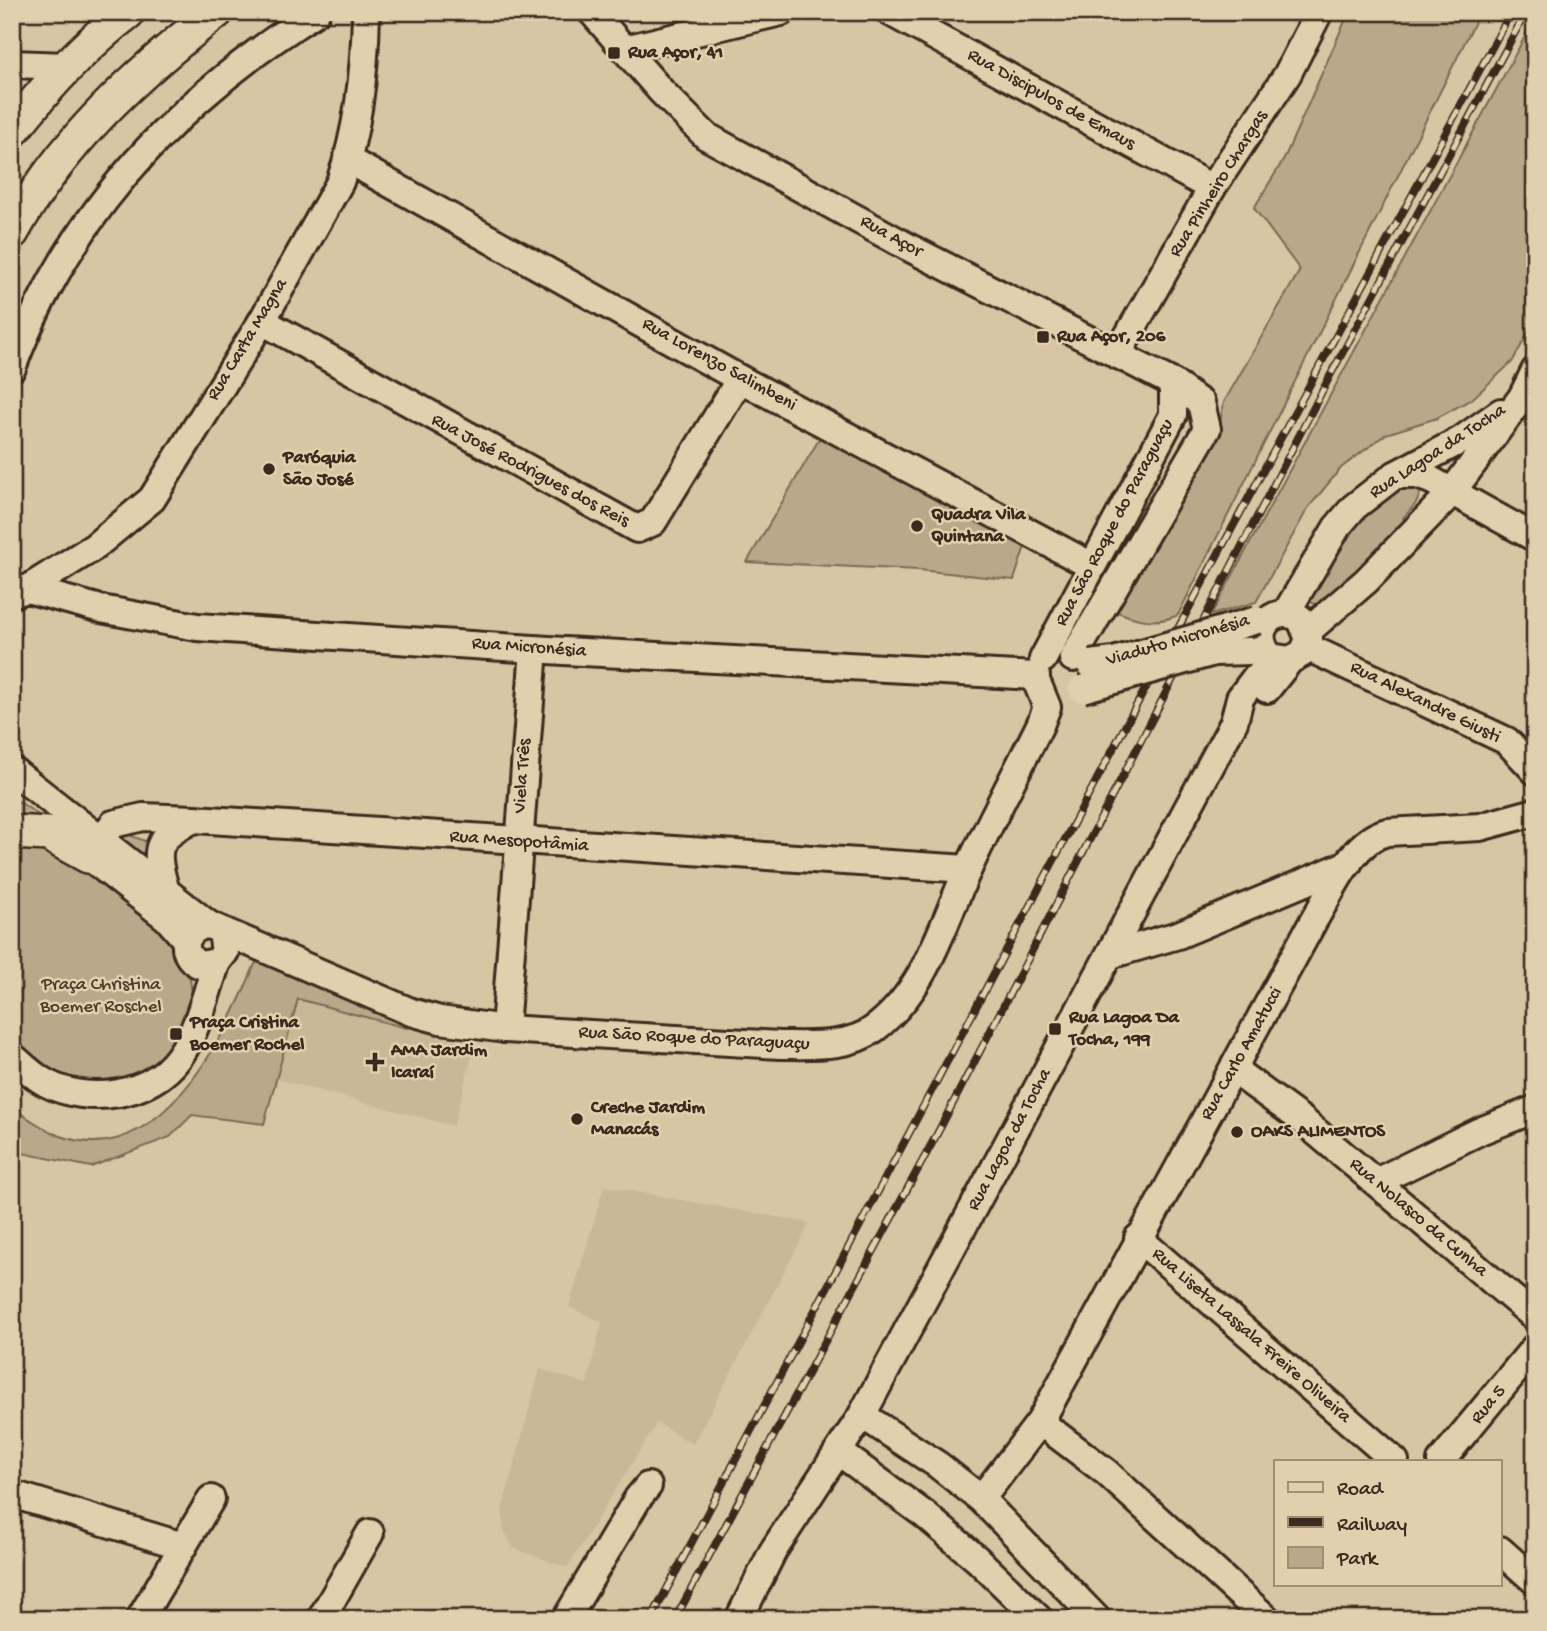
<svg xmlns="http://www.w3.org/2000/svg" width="1547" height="1631" font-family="'Gochi Hand',sans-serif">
  <rect width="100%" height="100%" fill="#d8c5a4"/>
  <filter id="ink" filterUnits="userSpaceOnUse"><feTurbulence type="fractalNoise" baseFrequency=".0143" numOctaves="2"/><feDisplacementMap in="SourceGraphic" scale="14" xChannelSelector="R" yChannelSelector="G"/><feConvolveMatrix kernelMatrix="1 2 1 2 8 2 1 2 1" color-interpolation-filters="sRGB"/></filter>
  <g filter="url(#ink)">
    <g fill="#cab797">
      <path d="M 298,999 L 475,1046 L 453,1126 L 276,1079 Z"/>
      <path d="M 604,1186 L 810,1223 L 693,1444 L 657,1423 L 567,1568 L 513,1548 L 504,1530 L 502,1510 L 540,1369 L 587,1384 L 602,1322 L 569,1307 Z"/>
    </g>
    <g fill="#bba88b" stroke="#7b6954" stroke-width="2">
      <path d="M 1349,12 L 1480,12 L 1178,615 C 1157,625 1136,620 1115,611 L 1218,433 L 1224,402 L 1300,270 L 1254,208 L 1284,159 Z"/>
      <path d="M 1535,18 L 1535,321 L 1512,362 L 1472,399 L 1437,418 L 1386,434 L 1341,468 L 1308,508 L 1256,602 L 1211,615 Z"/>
      <path d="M 821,436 L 1027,540 L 1014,580 L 919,570 L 747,562 Z"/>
      <path d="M 1415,484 L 1420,486 C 1422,500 1412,508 1403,518 L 1407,522 L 1349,581 L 1319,605 L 1310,602 L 1306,594 C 1336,552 1364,500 1415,484 Z"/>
      <path d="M 12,797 L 83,845 L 12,828 Z"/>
      <path d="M 127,834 L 150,843 L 151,865 L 118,842 Z"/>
      <path d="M 27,844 L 76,862 L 175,937 C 190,965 198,1001 187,1032 C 181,1047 143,1084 130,1098 L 12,1061 L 12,846 Z"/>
      <path d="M 263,956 L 392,1013 L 406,1028 L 298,999 L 264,1124 L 192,1115 L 170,1137 L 91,1167 L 12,1151 L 12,1108 C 27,1117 43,1129 58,1135 C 158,1175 226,1035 255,964 Z"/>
    </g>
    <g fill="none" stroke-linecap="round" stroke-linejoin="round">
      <g stroke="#3b2a1e" stroke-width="32">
        <g id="minor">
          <path d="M 592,12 L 661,91 L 706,136 L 908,247 L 1173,383 L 1201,403 L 1207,429 L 1073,658"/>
          <path d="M 890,12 L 1212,188"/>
          <path d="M 625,49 L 781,12"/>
          <path d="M 12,64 L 67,66"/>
          <path d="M 348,160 L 740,379 L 1092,566"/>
          <path d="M 262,321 L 637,529 L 653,522 L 740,379"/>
          <path d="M 1117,355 L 1212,188 L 1287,75 L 1319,12"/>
          <path d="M 12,368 C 69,213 178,99 316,12"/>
          <path d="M 1395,475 L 1417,475 L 1431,480 L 1535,538"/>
          <path d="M 27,589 L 101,609 L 197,627 L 564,651 L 1036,676"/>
          <path d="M 14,593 L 27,589 L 94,547 L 152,499 L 262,321 L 340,182 C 359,128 365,70 366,12"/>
          <path d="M 1286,613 L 1337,527 L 1354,507 L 1395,475 L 1461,440 L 1501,412"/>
          <path d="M 1308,631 L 1366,581 L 1452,492 L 1522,397 L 1535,371"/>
          <path d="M 1307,647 L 1507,741 L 1535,771"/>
          <path d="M 1043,659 L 1173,415 L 1173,383"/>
          <path d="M 1267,689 L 1290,660 L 1303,653 L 1309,639 L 1300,618 C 1271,603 1248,634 1271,657 L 1290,660"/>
          <path d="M 12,770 L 209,925"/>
          <path d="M 165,888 C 153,847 156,838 194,819"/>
          <path d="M 222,932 L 225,952 L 217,962 L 200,965 C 176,954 185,926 209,925 L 411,1012 L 440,1020 L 505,1029 L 780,1045 C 811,1045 848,1048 874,1029 C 926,990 942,926 968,869 C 991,821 1016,773 1040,725 L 1047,707 L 1038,685"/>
          <path d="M 186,940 L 167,918 L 88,856 L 113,824 L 143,817 L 194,819 L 968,869"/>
          <path d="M 1110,955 L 1178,935 L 1348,864"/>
          <path d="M 505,1029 L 534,649"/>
          <path d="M 12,1056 C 23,1066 33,1076 46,1083 C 88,1105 150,1097 179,1057 C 198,1030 206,993 217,962"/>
          <path d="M 1234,1070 L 1302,1120 L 1535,1317"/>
          <path d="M 1376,1182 L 1480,1131 L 1535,1109"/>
          <path d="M 1138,1238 L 1395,1461"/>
          <path d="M 862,1415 L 938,1465 L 981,1499 L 1097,1619"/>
          <path d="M 1040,1422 L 1106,1472 L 1267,1619"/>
          <path d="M 839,1452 L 925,1515 L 977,1559 L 1039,1619"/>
          <path d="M 1441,1461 L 1535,1347"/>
          <path d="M 12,1494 L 183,1546"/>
          <path d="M 981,1499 L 1040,1422 L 1314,920 C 1332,891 1351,841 1387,832 L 1480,827 L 1535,812"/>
          <path d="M 1500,1550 L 1535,1581"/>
          <path d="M 140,1619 L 211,1499"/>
          <path d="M 321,1619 L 370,1533"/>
          <path d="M 566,1619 L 638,1498 L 648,1486"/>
          <path d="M 739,1619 L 773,1551 L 862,1415 L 1234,722 L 1240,698 L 1271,657"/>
        </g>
      </g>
      <g stroke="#3b2a1e" stroke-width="38">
        <g id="major">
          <path d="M 12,131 C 46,87 83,46 128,12"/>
          <path d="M 12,232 C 61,143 136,74 216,12"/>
          <path d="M 12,832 L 48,834 L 88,856"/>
        </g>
      </g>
      <use href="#minor" stroke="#e2cfad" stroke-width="26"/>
      <use href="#major" stroke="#e2cfad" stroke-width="33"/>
      <g stroke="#3b2a1e" stroke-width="8">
        <g id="rail">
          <path d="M 651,1619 L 1129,719 L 1511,12"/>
          <path d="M 675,1619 L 937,1134 L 1330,376 L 1526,12"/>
        </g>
      </g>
      <use href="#rail" stroke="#e2cfad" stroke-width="5" stroke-dasharray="16" stroke-linecap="butt"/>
      <g stroke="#3b2a1e" stroke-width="32" stroke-linecap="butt">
        <g id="minor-bridge">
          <path d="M 1090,664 L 1114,661 L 1257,620"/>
          <path d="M 1082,689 L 1214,652 L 1250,651"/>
        </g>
      </g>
      <use href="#minor-bridge" stroke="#e2cfad" stroke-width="26"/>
    </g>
  </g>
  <g fill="#3b2a1e" stroke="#e2cfad" stroke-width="2.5">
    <rect x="607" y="46" width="14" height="14" rx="3.5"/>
    <rect x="1036" y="330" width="14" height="14" rx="3.5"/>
    <circle cx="269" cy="469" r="7"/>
    <circle cx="917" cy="526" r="7"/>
    <rect x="1048" y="1022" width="14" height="14" rx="3.5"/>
    <rect x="169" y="1027" width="14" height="14" rx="3.5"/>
    <path d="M371.5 1051.5h7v7h7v7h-7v7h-7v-7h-7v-7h7z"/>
    <circle cx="577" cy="1119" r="7"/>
    <circle cx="1237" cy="1132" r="7"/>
  </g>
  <g text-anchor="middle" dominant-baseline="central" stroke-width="5" stroke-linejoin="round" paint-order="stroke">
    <g font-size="19" font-weight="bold" fill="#3b2a1e" stroke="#e2cfad" text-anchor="start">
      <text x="628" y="53">Rua Açor, 41</text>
      <text x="1057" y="337">Rua Açor, 206</text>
      <text x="283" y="458">Paróquia<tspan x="283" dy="22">São José</tspan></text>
      <text x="931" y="515">Quadra Vila<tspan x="931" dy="22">Quintana</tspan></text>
      <text x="1069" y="1018">Rua Lagoa Da<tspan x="1069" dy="22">Tocha, 199</tspan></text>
      <text x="190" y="1023">Praça Cristina<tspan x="190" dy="22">Boemer Rochel</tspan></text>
      <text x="391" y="1051">AMA Jardim<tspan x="391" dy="22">Icaraí</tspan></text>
      <text x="591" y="1108">Creche Jardim<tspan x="591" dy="22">Manacás</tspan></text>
      <text x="1251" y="1132">OAKS ALIMENTOS</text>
    </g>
    <g font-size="19" fill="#3b2a1e" stroke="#e2cfad">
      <text transform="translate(1051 100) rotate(29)">Rua Discipulos de Emaus</text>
      <text transform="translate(1219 184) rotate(-58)">Rua Pinheiro Chargas</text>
      <text transform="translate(891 237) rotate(29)">Rua Açor</text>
      <text transform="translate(248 340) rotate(-59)">Rua Carta Magna</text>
      <text transform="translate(719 365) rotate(29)">Rua Lorenzo Salimbeni</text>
      <text transform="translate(1438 452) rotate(-33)">Rua Lagoa da Tocha</text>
      <text transform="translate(530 471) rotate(28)">Rua José Rodrigues dos Reis</text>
      <text transform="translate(1115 523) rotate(-62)">Rua São Roque do Paraguaçu</text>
      <text transform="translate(1178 641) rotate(-16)">Viaduto Micronésia</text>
      <text transform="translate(529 648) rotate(4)">Rua Micronésia</text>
      <text transform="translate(1425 703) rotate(26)">Rua Alexandre Giusti</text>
      <text transform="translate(523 776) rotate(-86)">Viela Três</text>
      <text transform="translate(519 842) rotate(4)">Rua Mesopotâmia</text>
      <text transform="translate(694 1039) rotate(3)">Rua São Roque do Paraguaçu</text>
      <text transform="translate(1242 1054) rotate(-61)">Rua Carlo Amatucci</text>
      <text transform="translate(1010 1140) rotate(-62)">Rua Lagoa da Tocha</text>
      <text transform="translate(1418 1218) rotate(40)">Rua Nolasco da Cunha</text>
      <text transform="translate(1251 1336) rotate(41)">Rua Liseta Lassala Freire Oliveira</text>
      <text transform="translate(1489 1405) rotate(-51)">Rua 5</text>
    </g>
    <g font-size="19" fill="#4e3d2e" stroke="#e2cfad">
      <text x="101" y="985">Praça Christina<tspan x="101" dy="22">Boemer Roschel</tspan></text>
    </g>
  </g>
  <rect width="1547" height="1631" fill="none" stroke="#e2cfad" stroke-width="42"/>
  <rect x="21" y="21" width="1505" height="1589" fill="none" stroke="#3b2a1e" stroke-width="2.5" filter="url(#ink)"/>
  <rect x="1274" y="1460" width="228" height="126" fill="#e2cfad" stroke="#9f8d74" stroke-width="2"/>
  <rect x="1288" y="1482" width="35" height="10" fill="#e2cfad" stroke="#9f8d74" stroke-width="2"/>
  <text x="1337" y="1494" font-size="21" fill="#3b2a1e">Road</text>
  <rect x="1288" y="1517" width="35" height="10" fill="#3b2a1e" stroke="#9f8d74" stroke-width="2"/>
  <text x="1337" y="1530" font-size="21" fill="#3b2a1e">Railway</text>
  <rect x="1288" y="1547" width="35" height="21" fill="#bba88b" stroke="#9f8d74" stroke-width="2"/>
  <text x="1337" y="1564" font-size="21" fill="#3b2a1e">Park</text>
</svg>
